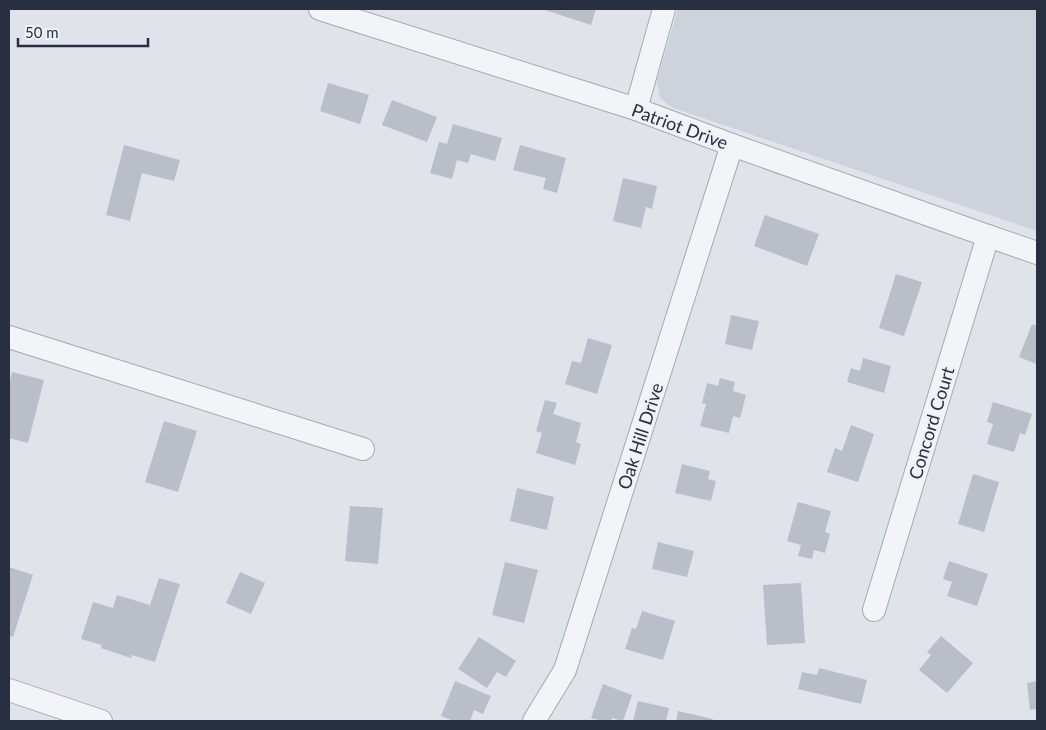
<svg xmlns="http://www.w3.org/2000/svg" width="1046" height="730" font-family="Lato,sans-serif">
  <rect width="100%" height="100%" fill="#e0e3e9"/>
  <path fill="#ced2db" d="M 678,9 L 1037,9 L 1037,231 L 673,108 L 660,98 L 657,80 Z"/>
  <g fill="#babec9">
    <path d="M 542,9 L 596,9 L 591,25 Z"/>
    <path d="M 328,83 L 369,95 L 360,124 L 320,111 Z"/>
    <path d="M 392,100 L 437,117 L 427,142 L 382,125 Z"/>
    <path d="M 453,124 L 502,138 L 495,161 L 471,154 L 468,163 L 457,160 L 452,179 L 430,173 L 439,142 L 447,144 Z"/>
    <path d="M 124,145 L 180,160 L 174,181 L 142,173 L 130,221 L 106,215 Z"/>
    <path d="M 520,145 L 566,158 L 557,193 L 543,189 L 546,178 L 513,170 Z"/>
    <path d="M 623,178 L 657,186 L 652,209 L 646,207 L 641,228 L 613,221 Z"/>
    <path d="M 765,215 L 819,234 L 807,266 L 754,246 Z"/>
    <path d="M 896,274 L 922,282 L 904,336 L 879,328 Z"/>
    <path d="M 731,315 L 759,321 L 752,350 L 725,344 Z"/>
    <path d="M 1032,324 L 1037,326 L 1037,361 L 1036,364 L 1019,357 Z"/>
    <path d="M 588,338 L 612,345 L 597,394 L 565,384 L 572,361 L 581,363 Z"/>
    <path d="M 863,358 L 891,366 L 884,393 L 847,382 L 851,368 L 860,371 Z"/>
    <path d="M 12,372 L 44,380 L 28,443 L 9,438 L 9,384 Z"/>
    <path d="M 720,378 L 735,382 L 733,391 L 746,395 L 740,418 L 733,416 L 729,433 L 700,426 L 706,404 L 702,403 L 707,383 L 718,386 Z"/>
    <path d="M 545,400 L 557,403 L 553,414 L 581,423 L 576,442 L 581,444 L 575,465 L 536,453 L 542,433 L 536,431 Z"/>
    <path d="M 993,402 L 1032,414 L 1025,435 L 1020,433 L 1014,452 L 987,444 L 993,424 L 987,422 Z"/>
    <path d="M 164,421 L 197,431 L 178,492 L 145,482 Z"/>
    <path d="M 851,425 L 874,434 L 858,482 L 827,472 L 835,448 L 842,451 Z"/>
    <path d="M 682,464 L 710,471 L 708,479 L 716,481 L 711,501 L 675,493 Z"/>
    <path d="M 973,474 L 999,482 L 984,532 L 958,524 Z"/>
    <path d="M 517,488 L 554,497 L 547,530 L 510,521 Z"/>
    <path d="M 798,502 L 831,511 L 825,532 L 830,534 L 825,553 L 814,550 L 812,559 L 798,556 L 801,545 L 787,541 Z"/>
    <path d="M 350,506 L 383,508 L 378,564 L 345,561 Z"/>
    <path d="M 658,542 L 694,551 L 687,577 L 652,569 Z"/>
    <path d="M 949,561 L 988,574 L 977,606 L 947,596 L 952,582 L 943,579 Z"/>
    <path d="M 505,562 L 538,570 L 524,623 L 492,615 Z"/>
    <path d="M 9,567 L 33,575 L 13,637 L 9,636 Z"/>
    <path d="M 240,572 L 265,583 L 251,614 L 226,603 Z"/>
    <path d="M 159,578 L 180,584 L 155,662 L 132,655 L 131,658 L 101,648 L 102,645 L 81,639 L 93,602 L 113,608 L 117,595 L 150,605 Z"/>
    <path d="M 801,583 L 805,643 L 767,645 L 763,585 Z"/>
    <path d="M 642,611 L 675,621 L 663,660 L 625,649 L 632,628 L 636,629 Z"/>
    <path d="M 941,636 L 973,663 L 947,693 L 919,670 L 931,655 L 927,652 Z"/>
    <path d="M 479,637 L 516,661 L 506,677 L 497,672 L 487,688 L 458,669 Z"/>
    <path d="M 819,668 L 867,680 L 861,704 L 798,689 L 802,672 L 817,675 Z"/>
    <path d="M 455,681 L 491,696 L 483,714 L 474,710 L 470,721 L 454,721 L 441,716 Z"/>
    <path d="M 1037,681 L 1037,713 L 1036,713 L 1036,709 L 1030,710 L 1027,683 Z"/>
    <path d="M 603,684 L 632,695 L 623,721 L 612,718 L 611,721 L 602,721 L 591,718 Z"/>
    <path d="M 638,701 L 669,708 L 666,721 L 633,721 Z"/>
    <path d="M 678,711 L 713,719 L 712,721 L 676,721 Z"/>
  </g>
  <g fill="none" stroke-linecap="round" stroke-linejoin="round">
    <g stroke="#a5a9b3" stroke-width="24">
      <g id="minor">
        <path d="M 320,9 L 636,109 L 732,145 L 988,236 L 1037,253"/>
        <path d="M 636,109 L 664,9"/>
        <path d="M 9,337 L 363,449"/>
        <path d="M 874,610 L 988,236"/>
        <path d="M 9,690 L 101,721"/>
        <path d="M 534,721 L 565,670 L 732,145"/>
      </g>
    </g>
    <use href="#minor" stroke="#f3f4f7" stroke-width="22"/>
  </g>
  <g text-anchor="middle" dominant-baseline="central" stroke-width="5" stroke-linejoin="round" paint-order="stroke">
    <g font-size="18" fill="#282f41" stroke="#eff2f7">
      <text transform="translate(680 126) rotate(20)">Patriot Drive</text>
      <text transform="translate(931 423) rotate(-73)">Concord Court</text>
      <text transform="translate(640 436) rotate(-72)">Oak Hill Drive</text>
    </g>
  </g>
  <rect width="1046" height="730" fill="none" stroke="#282f41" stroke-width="20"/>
  <path d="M18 38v8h130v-8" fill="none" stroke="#282f41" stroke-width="2.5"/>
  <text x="25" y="38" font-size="15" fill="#282f41" stroke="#eff2f7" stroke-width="4" paint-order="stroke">50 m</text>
</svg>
